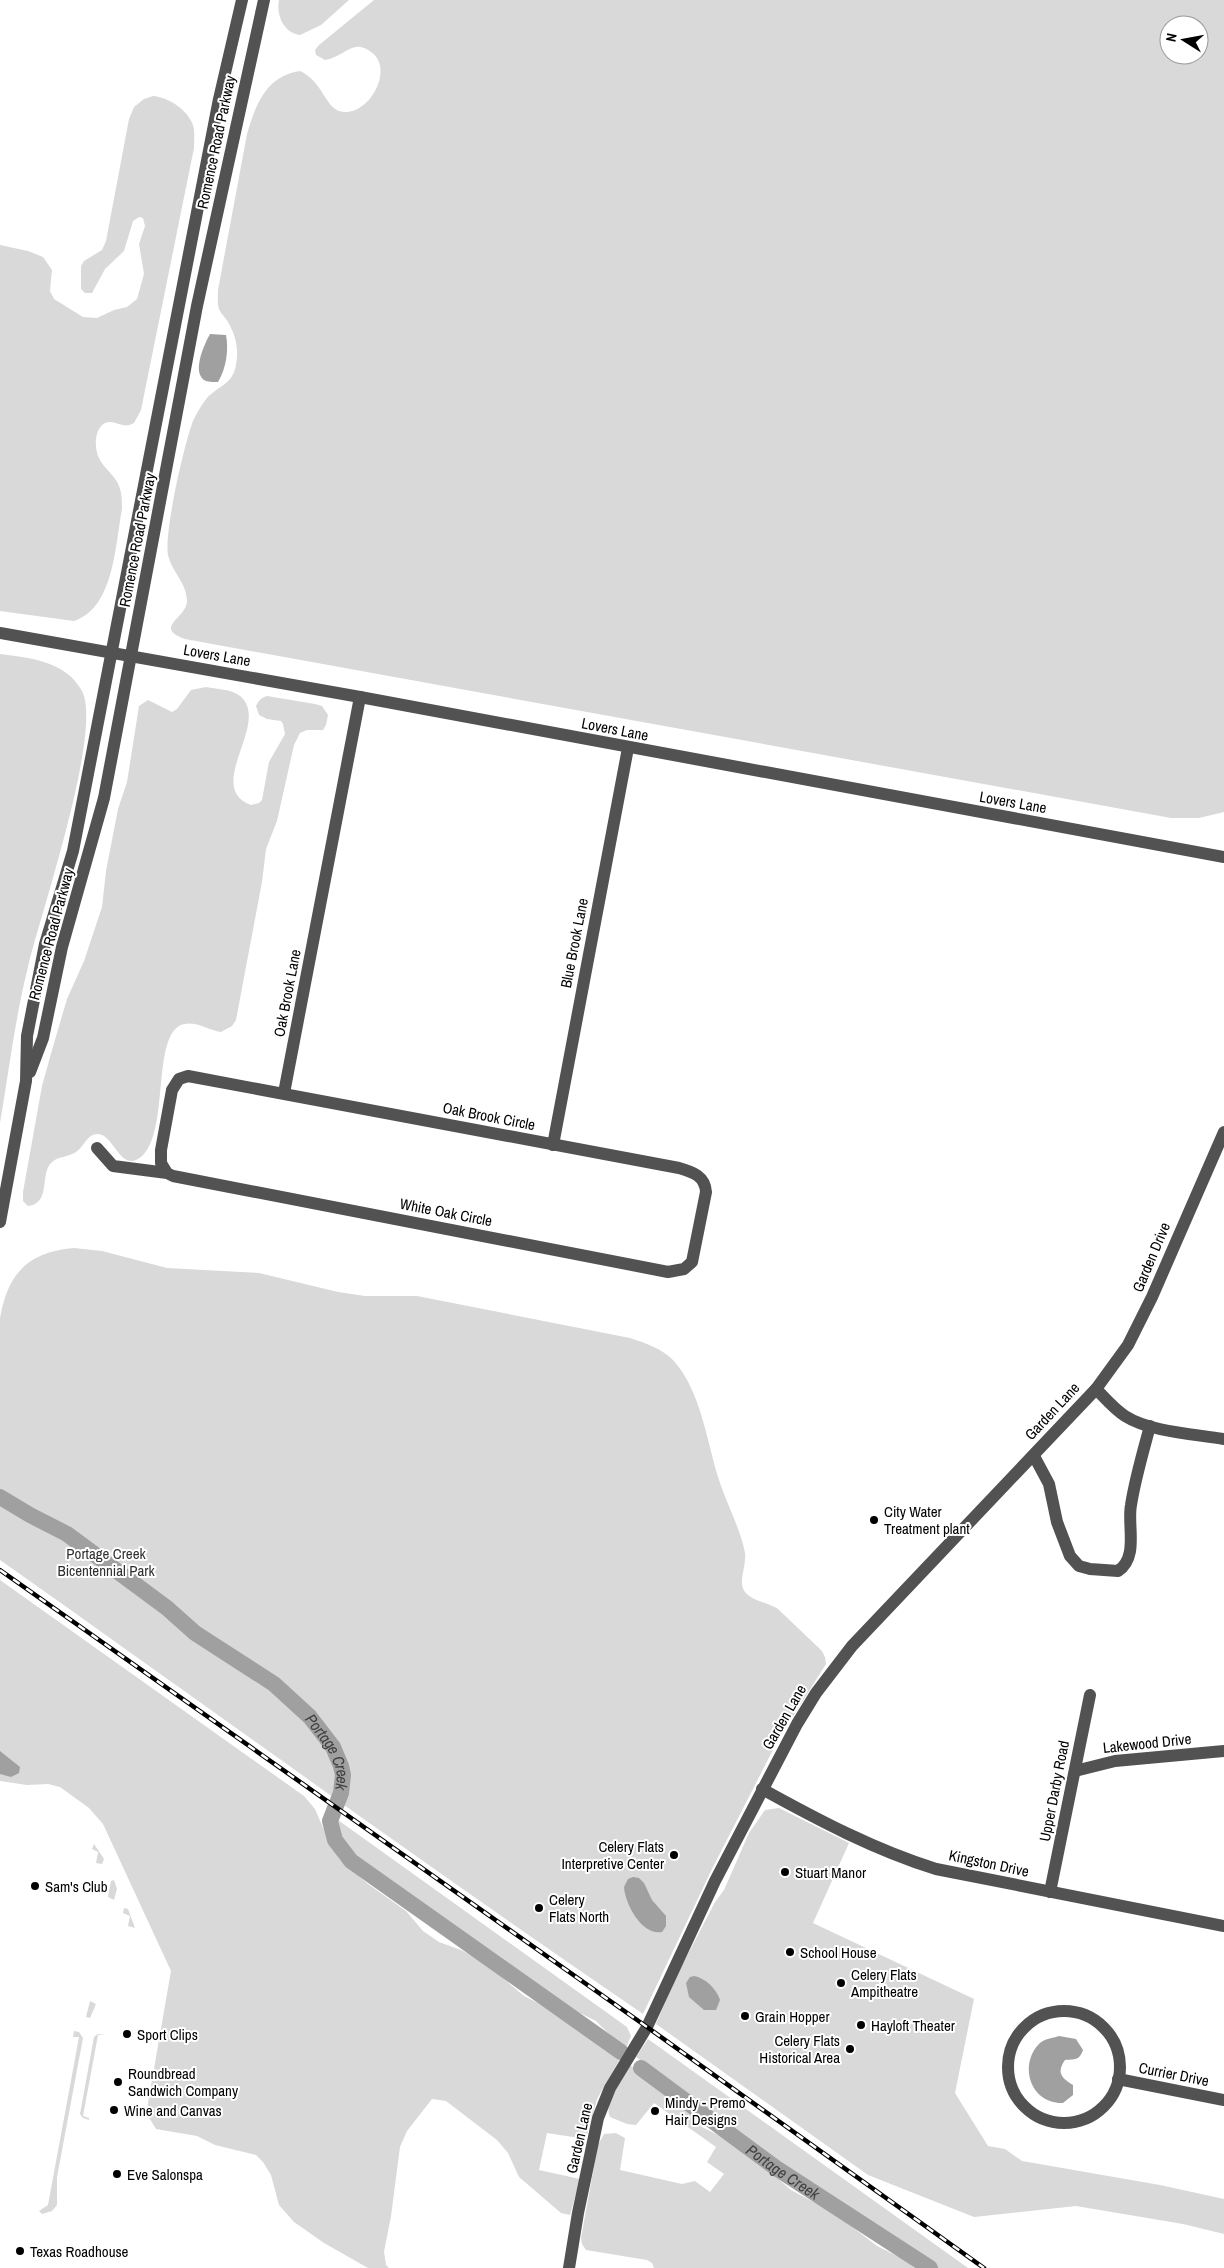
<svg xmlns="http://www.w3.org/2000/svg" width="1224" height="2268" font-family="'Archivo Narrow',sans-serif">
  <rect width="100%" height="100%" fill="#fff"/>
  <g fill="#d9d9d9" fill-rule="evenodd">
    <path d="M 279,0 L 349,0 L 321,25 L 300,35 C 284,33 276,16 279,0 Z"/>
    <path d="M 374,0 L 1224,0 L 1224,812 L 1199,818 L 1171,818 L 185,639 C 152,627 188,618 187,600 C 186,582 172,572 168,555 C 164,532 184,445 193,421 C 197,413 201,405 207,398 C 218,386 233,384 236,365 C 239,349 236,336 228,322 C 225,317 221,314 219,309 C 217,303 218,296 218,290 L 247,134 C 256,104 266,76 300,71 C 322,81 325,106 339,111 C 367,120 396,69 371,52 C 367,49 361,46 356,47 C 347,48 338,58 325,60 L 316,55 L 315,50 L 319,45 ZM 1169,25 L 1199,25 L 1199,55 L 1169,55 Z"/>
    <path d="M 153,96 C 168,97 187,109 193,125 C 195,132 194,141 194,148 L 141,410 L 134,423 C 123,430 115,419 105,423 C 94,429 94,448 99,458 C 104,469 115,475 119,486 C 122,494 122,501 122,509 C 115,546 114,608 74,621 L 0,611 L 0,245 L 28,251 L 43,257 L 52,270 L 50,291 L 54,299 L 83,317 L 97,318 L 114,310 L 127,307 L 137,299 L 144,274 L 139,244 L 145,226 L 143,218 L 139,217 L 133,221 L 124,251 L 105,269 L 92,293 L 85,293 L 81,289 L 81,266 L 84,261 L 102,250 L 106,241 L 129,119 L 134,107 L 144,99 Z"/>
    <path d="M 0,654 C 30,658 66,661 82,691 C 103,731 40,916 28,967 C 15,1018 9,1071 0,1123 Z"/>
    <path d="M 206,687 C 216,689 232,689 240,696 C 272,722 203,787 251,805 L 259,803 L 262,800 L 269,762 L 285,734 L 283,724 L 281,721 L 267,719 L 259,715 L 256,706 C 259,700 261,698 267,696 L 315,704 L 322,706 L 328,715 L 326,725 L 323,730 L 307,730 L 300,733 L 294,745 L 277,821 L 266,849 L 262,882 L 236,1020 L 232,1026 L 221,1032 C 209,1030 196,1021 184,1024 C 150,1032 171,1132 141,1157 C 121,1173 115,1137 99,1134 C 87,1133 85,1146 76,1152 C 69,1157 59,1156 52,1162 C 39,1173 52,1203 28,1206 L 23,1201 L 23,1192 L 42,1086 L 52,1050 L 67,999 L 84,961 L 102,907 L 106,871 L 118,809 L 127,782 L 139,706 L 148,700 L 172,712 L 177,709 L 191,690 Z"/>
    <path d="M 74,1248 L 102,1251 L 167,1268 L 259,1273 L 338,1292 L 365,1296 L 417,1296 L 630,1338 C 645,1343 661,1348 673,1360 C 701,1390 707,1443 719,1480 C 726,1502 737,1522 743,1544 C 744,1549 746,1555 745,1559 C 745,1570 738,1582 745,1592 C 752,1601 769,1603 778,1609 L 822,1651 L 825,1657 L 826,1664 L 778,1740 L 712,1869 L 643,2014 C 426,1866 214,1711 0,1560 L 0,1318 C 8,1273 28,1252 74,1248 Z"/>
    <path d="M 0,1580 L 304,1796 L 315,1809 L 331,1846 L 340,1860 L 368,1884 L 406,1911 L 423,1931 L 439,1942 L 461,1950 L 484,1962 L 524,1996 L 578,2023 L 621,2057 L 597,2099 L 586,2139 L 547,2133 L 539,2170 L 580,2179 L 570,2215 L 561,2213 L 519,2177 L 508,2153 L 497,2140 L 446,2101 L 432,2099 L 407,2131 L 400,2147 L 391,2216 L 384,2252 L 386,2265 L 389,2268 L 368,2268 L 324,2243 L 294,2222 L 279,2205 L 271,2175 L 263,2162 L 256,2155 L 215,2145 L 197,2136 L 156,2129 L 148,2116 L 148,2103 L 171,1971 L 103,1824 L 89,1808 L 60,1787 L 48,1784 L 27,1785 L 0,1781 Z"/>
    <path d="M 779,1808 L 849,1843 L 813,1923 L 974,1999 L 955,2093 L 988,2146 L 1005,2149 L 1022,2161 L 1160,2185 L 1224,2199 L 1224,2234 L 1183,2224 L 1076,2206 L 974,2217 L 868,2175 L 656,2024 L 675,1979 L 715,1902 L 724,1890 L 749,1833 L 765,1810 Z"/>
    <path d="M 338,1820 L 627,2027 L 631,2036 L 625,2050 L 596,2021 L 568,2007 L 552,1995 L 520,1976 L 494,1955 L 455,1932 L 429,1909 L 372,1871 L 342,1843 L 335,1825 Z"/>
    <path d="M 94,1844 L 104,1859 L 102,1864 L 96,1863 L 98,1852 L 92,1849 Z"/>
    <path d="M 114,1880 L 117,1889 L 114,1900 L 108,1897 L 111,1881 Z"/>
    <path d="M 124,1908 L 128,1909 L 135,1928 L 128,1926 L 130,1916 L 123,1913 Z"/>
    <path d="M 90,2001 L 96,2004 L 90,2018 L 86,2017 Z"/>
    <path d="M 74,2031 L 79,2032 L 83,2038 L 57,2177 L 57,2205 L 52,2211 L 42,2214 L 39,2211 L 48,2205 L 79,2037 L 73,2037 Z"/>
    <path d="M 98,2034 L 105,2035 L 98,2035 L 83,2116 L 89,2118 L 89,2120 L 83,2118 L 80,2114 L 94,2037 Z"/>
    <path d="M 648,2039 L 968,2268 L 938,2268 L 801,2180 L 636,2057 Z"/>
    <path d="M 630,2065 L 682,2104 L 702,2127 L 740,2146 L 791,2190 L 834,2213 L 877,2246 L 901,2258 L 915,2268 L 654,2268 L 652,2263 L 647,2260 L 586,2250 L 582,2244 L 581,2238 L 598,2145 L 604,2134 L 616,2133 L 625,2138 L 620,2170 L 682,2184 L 695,2181 L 710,2192 L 724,2174 L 707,2162 L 716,2147 L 654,2103 L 636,2125 L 627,2124 L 610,2117 C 603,2104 623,2077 630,2065 Z"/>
  </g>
  <g fill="#a0a0a0">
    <path d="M 210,334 L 226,335 C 229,350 226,369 218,382 C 214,382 209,382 206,381 C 190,374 205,343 210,334 Z"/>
    <path d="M 0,1751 L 20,1767 L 19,1773 L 11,1777 L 0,1774 Z"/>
    <path d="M 633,1877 L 639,1878 L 644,1883 L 652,1900 L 666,1916 L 666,1926 L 662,1932 C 642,1936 625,1904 624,1887 L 628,1879 Z"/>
    <path d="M 694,1976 C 705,1978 716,1988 720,2000 L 716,2010 L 704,2010 L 689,1997 L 686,1983 L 690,1977 Z"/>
    <path d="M 1059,2036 L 1076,2039 L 1083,2050 C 1079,2061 1075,2059 1065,2060 C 1056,2073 1062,2078 1073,2085 L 1073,2095 L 1063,2103 C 1030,2104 1018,2064 1040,2043 C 1044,2039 1053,2038 1059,2036 Z"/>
  </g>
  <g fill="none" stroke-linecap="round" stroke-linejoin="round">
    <g stroke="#a0a0a0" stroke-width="16">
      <path id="s1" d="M 0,1497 L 30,1515 L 67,1534 L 167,1608 L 195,1633 L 274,1684 L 310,1717 L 333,1747 L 341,1766 L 343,1775 L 341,1793 L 330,1821 L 335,1840 L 351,1861 L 621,2052"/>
      <path id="s2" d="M 641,2068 L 776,2168 L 930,2268"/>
    </g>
    <g stroke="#525252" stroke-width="12">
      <path d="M 0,633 L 360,697 L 1224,857"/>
      <path d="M 30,1072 L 43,1038 L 62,947 L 104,798 L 197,306 L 264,0"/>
      <path d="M 284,1093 L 360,697"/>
      <path d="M 553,1145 L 628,748"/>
      <path d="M 97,1148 L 113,1166 L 167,1173 L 173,1176 L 668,1272 L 684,1269 L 692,1262 L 706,1192 C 705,1176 693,1172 679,1168 L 188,1076 L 179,1079 L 172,1090 L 161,1150 L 161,1163 L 167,1173"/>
      <path d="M 0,1222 L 26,1081 L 27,1036 L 45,944 L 73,851 L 219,99 L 242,0"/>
      <path d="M 1096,1389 C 1105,1398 1114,1409 1125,1416 C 1150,1432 1194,1434 1224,1439"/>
      <path d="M 1034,1456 L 1049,1484 L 1057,1522 L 1070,1556 L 1079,1566 L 1090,1569 L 1118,1571 C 1139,1557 1127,1525 1131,1505 C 1135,1479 1143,1452 1150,1426"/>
      <path d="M 1075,1771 L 1115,1761 L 1224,1751"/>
      <path d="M 762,1789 C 818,1820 875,1850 936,1869 L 1224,1926"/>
      <path d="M 1050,1892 L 1090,1695"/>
      <circle cx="1064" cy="2067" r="56"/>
      <path d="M 1118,2079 L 1224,2100"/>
      <path d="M 569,2268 L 578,2213 L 598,2118 L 610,2088 L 647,2027 L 715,1881 L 797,1724 L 816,1693 L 852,1646 L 1096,1389 L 1128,1345 L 1152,1297 L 1224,1132"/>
    </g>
    <g stroke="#000" stroke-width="4.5">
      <path id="rail" d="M 0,1570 L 647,2027 L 984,2268"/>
    </g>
    <use href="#rail" stroke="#fff" stroke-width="2.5" stroke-dasharray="8" stroke-linecap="butt"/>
  </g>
  <g fill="#000" stroke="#fff" stroke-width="2">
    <circle cx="874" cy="1520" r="5"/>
    <circle cx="674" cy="1855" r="5"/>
    <circle cx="785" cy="1872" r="5"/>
    <circle cx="35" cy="1886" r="5"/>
    <circle cx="539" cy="1908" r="5"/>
    <circle cx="790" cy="1952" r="5"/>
    <circle cx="841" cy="1983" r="5"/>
    <circle cx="745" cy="2016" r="5"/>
    <circle cx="861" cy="2025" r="5"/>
    <circle cx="127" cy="2034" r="5"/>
    <circle cx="850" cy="2049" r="5"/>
    <circle cx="118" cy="2082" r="5"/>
    <circle cx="114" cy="2110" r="5"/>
    <circle cx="655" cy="2111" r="5"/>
    <circle cx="117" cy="2174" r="5"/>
    <circle cx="20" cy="2251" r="5"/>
  </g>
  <g text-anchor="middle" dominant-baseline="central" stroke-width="4" stroke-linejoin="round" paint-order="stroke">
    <g font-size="15" fill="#000" stroke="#fff">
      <text transform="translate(216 142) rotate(-78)">Romence Road Parkway</text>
      <text transform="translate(137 540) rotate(-79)">Romence Road Parkway</text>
      <text transform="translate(217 655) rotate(10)">Lovers Lane</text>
      <text transform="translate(615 729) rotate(11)">Lovers Lane</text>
      <text transform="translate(1013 802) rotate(10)">Lovers Lane</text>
      <text transform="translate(51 934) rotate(-75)">Romence Road Parkway</text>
      <text transform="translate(574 943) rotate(-79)">Blue Brook Lane</text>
      <text transform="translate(287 993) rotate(-79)">Oak Brook Lane</text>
      <text transform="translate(489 1116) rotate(11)">Oak Brook Circle</text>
      <text transform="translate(446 1212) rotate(11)">White Oak Circle</text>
      <text transform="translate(1151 1257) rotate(-67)">Garden Drive</text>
      <text transform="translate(1052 1411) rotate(-47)">Garden Lane</text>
      <text transform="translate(784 1717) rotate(-60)">Garden Lane</text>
      <text transform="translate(1147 1743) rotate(-6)">Lakewood Drive</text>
      <text transform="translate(1054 1791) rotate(-79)">Upper Darby Road</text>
      <text transform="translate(989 1863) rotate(12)">Kingston Drive</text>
      <text transform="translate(1174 2074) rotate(11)">Currier Drive</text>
      <text transform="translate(579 2138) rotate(-77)">Garden Lane</text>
    </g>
    <g font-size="15" fill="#000" stroke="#fff" text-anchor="start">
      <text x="884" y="1511">City Water<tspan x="884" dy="17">Treatment plant</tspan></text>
      <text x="664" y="1846" text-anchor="end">Celery Flats<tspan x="664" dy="17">Interpretive Center</tspan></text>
      <text x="795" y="1872">Stuart Manor</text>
      <text x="45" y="1886">Sam's Club</text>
      <text x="549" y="1899">Celery<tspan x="549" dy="17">Flats North</tspan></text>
      <text x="800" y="1952">School House</text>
      <text x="851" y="1974">Celery Flats<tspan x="851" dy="17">Ampitheatre</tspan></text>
      <text x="755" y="2016">Grain Hopper</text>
      <text x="871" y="2025">Hayloft Theater</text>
      <text x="137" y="2034">Sport Clips</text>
      <text x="840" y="2040" text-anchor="end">Celery Flats<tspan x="840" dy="17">Historical Area</tspan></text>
      <text x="128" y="2073">Roundbread<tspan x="128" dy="17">Sandwich Company</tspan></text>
      <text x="665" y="2102">Mindy - Premo<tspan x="665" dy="17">Hair Designs</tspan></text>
      <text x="124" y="2110">Wine and Canvas</text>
      <text x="127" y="2174">Eve Salonspa</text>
      <text x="30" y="2251">Texas Roadhouse</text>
    </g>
    <g font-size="15" fill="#303030" stroke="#fff">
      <text x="106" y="1553">Portage Creek<tspan x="106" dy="17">Bicentennial Park</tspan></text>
    </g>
    <g font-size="16" font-style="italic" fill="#414141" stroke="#fff">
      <text stroke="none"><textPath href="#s1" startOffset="422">Portage Creek</textPath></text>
      <text stroke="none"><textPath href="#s2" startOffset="176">Portage Creek</textPath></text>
    </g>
  </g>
  <g transform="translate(1184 40) rotate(281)"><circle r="24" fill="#ffffff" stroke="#999999"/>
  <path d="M0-4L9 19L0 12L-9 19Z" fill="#000000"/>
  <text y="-8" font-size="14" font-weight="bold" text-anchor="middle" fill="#000000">N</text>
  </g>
</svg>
